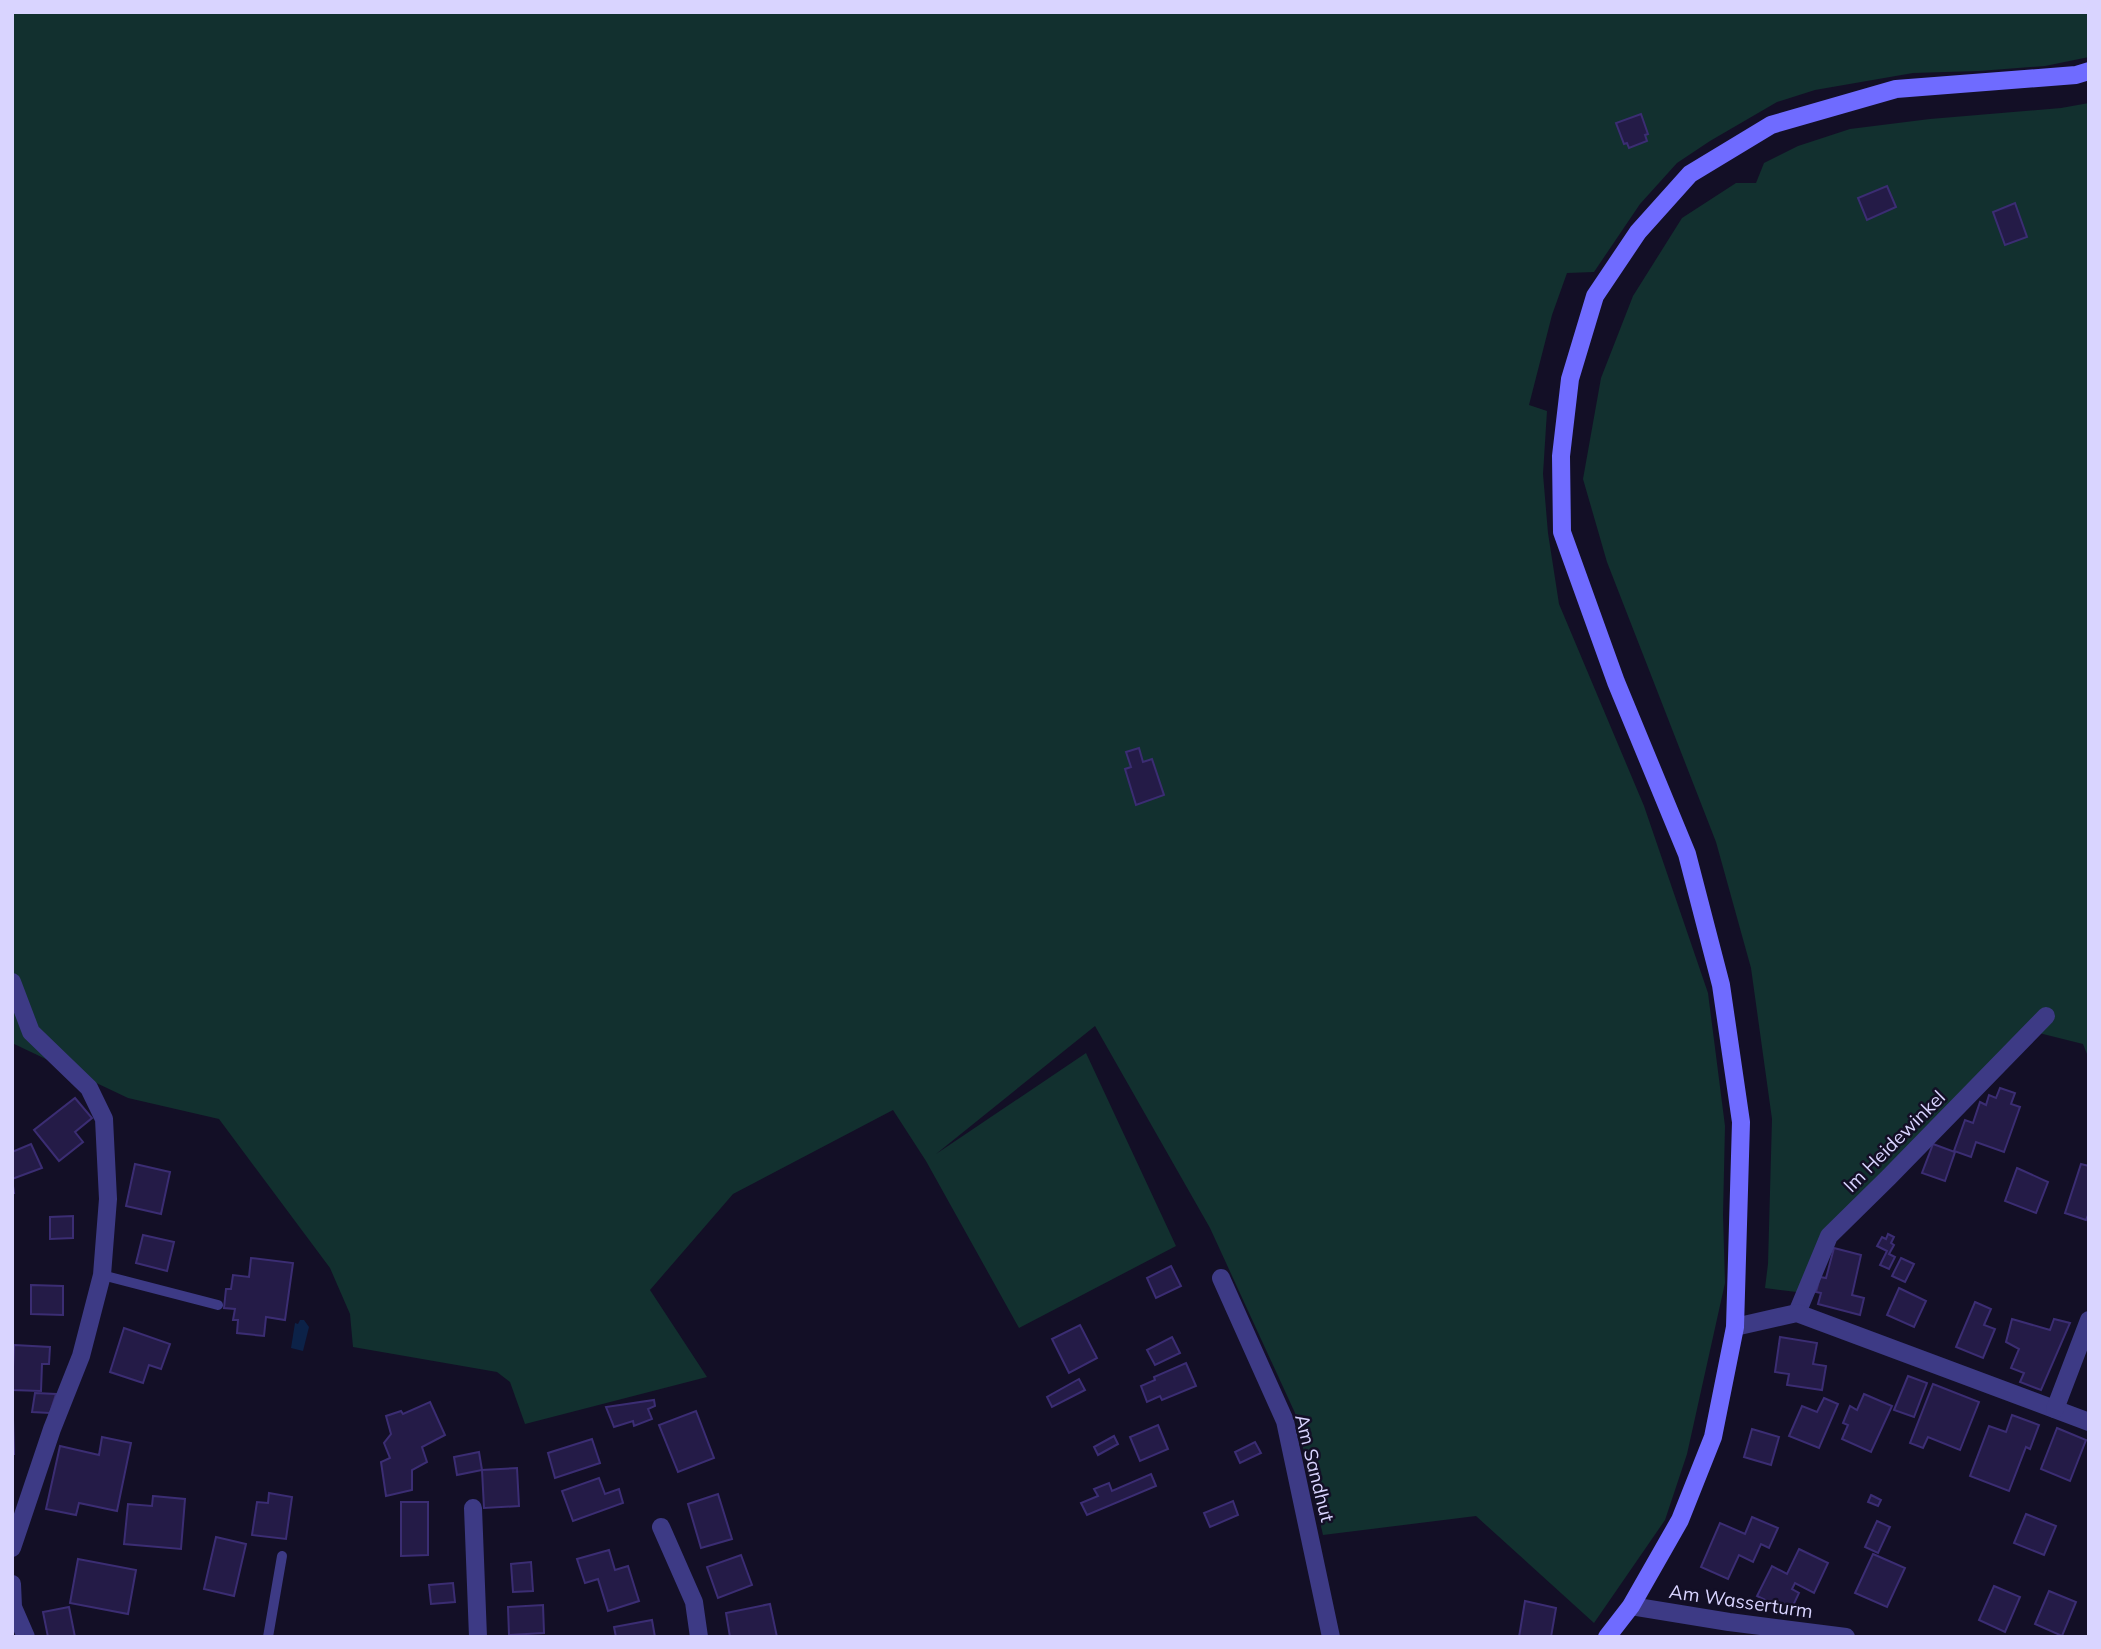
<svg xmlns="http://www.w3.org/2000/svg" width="2101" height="1649" font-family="Mulish,sans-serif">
  <rect width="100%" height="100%" fill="#130f26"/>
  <g fill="#12302f">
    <path d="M 12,12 L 2089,12 L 2089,57 L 2045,66 L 1979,71 L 1913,73 L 1815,90 L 1777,102 L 1710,141 L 1677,163 L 1640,204 L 1594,272 L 1567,273 L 1552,315 L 1529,405 L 1547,411 L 1543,474 L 1548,533 L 1559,604 L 1644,806 L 1708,993 L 1725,1126 L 1723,1215 L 1725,1283 L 1687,1454 L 1665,1520 L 1594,1623 L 1476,1516 L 1323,1535 L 1295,1413 L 1210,1228 L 1095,1026 L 936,1154 L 1086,1053 L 1176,1246 L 1019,1328 L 926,1161 L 893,1110 L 733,1194 L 650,1290 L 707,1377 L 525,1424 L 510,1382 L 497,1372 L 353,1347 L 350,1314 L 330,1268 L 219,1119 L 128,1098 L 12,1043 Z"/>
    <path d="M 2089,103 L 2089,1059 L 2083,1044 L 2039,1033 L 1824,1232 L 1805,1293 L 1765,1288 L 1768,1264 L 1772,1119 L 1751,968 L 1716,842 L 1607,562 L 1583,479 L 1601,378 L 1633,296 L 1682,218 L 1736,183 L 1756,183 L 1764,163 L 1798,146 L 1850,129 L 1930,119 L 2061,108 Z"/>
  </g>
  <path fill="#0c2248" d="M 300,1320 L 304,1320 L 309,1327 L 303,1351 L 291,1348 L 295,1323 L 298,1324 Z"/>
  <g fill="#241b47" stroke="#3b2d73" stroke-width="2">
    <path d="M 1641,114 L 1648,134 L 1645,135 L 1647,141 L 1629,148 L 1627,143 L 1624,144 L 1616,123 Z"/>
    <path d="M 1887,186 L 1896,207 L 1867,220 L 1858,198 Z"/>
    <path d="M 2015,203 L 2027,237 L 2005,245 L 1993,212 Z"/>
    <path d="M 1139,748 L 1143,762 L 1152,759 L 1164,795 L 1136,805 L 1125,769 L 1131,767 L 1126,752 Z"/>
    <path d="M 2000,1088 L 2015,1093 L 2011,1104 L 2020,1107 L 2004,1152 L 1976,1142 L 1971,1157 L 1954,1151 L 1965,1120 L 1973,1123 L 1980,1102 L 1986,1105 L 1989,1095 L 1996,1098 Z"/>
    <path d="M 75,1098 L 92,1118 L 75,1132 L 83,1142 L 59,1161 L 34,1130 Z"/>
    <path d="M 31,1144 L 42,1168 L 12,1179 L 14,1193 L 12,1193 L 12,1152 Z"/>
    <path d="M 1933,1144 L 1955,1152 L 1945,1181 L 1922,1173 Z"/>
    <path d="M 135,1164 L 170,1172 L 161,1214 L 126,1206 Z"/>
    <path d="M 2081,1164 L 2089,1166 L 2089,1213 L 2086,1220 L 2065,1213 Z"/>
    <path d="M 2017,1168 L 2048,1182 L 2036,1213 L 2005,1201 Z"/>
    <path d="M 73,1216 L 73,1238 L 50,1239 L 50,1217 Z"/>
    <path d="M 1888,1234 L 1894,1237 L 1891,1243 L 1894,1245 L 1889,1254 L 1895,1257 L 1889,1269 L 1880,1265 L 1887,1251 L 1877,1246 L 1882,1237 L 1886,1239 Z"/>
    <path d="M 143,1235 L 174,1242 L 167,1271 L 136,1263 Z"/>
    <path d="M 1834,1248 L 1861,1255 L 1852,1295 L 1864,1298 L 1860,1315 L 1818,1304 L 1821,1293 L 1816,1292 L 1820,1277 L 1826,1278 Z"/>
    <path d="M 251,1258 L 293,1263 L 285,1320 L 266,1317 L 264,1336 L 237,1333 L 238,1320 L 233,1320 L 235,1309 L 224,1308 L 226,1289 L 231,1289 L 233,1275 L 249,1277 Z"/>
    <path d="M 1901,1258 L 1914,1264 L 1905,1282 L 1892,1276 Z"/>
    <path d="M 1171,1266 L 1181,1286 L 1156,1298 L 1147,1278 Z"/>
    <path d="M 31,1285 L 63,1286 L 63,1315 L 31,1314 Z"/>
    <path d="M 1899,1288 L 1926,1301 L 1914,1327 L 1887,1315 Z"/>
    <path d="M 1975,1302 L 1991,1309 L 1984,1325 L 1995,1329 L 1983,1358 L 1956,1347 Z"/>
    <path d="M 2012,1319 L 2050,1330 L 2054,1319 L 2070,1323 L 2041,1390 L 2020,1382 L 2024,1373 L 2011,1368 L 2019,1349 L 2006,1342 Z"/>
    <path d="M 1080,1325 L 1097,1358 L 1069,1373 L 1052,1339 Z"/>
    <path d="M 124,1328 L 170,1344 L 161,1369 L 149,1365 L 143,1383 L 110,1372 Z"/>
    <path d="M 1172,1337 L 1180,1353 L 1155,1365 L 1147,1350 Z"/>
    <path d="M 1780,1337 L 1817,1343 L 1813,1364 L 1826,1366 L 1822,1390 L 1787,1385 L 1789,1374 L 1775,1372 Z"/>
    <path d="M 14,1345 L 50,1347 L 49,1364 L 42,1364 L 41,1391 L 12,1390 Z"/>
    <path d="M 1186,1363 L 1196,1386 L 1162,1400 L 1160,1396 L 1147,1402 L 1141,1386 L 1155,1380 L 1154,1377 Z"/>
    <path d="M 1908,1376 L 1927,1383 L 1914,1417 L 1894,1410 Z"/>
    <path d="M 1079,1379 L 1085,1390 L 1052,1407 L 1047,1397 Z"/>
    <path d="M 1933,1384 L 1979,1402 L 1960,1450 L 1928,1437 L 1923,1448 L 1910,1443 Z"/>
    <path d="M 35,1393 L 56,1394 L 50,1413 L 32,1412 Z"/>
    <path d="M 1864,1394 L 1892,1406 L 1871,1452 L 1842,1439 L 1848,1425 L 1843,1423 L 1850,1406 L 1857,1410 Z"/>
    <path d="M 1824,1398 L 1838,1404 L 1819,1448 L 1789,1436 L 1802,1406 L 1817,1412 Z"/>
    <path d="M 654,1400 L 655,1406 L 648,1409 L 652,1419 L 634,1426 L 633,1421 L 614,1427 L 606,1407 Z"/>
    <path d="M 430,1402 L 445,1435 L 422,1447 L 427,1462 L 412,1470 L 412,1490 L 386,1496 L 381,1462 L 390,1458 L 384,1443 L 391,1434 L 386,1416 L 401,1411 L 403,1414 Z"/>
    <path d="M 696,1411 L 714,1458 L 678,1472 L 659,1425 Z"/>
    <path d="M 2012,1415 L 2039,1425 L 2030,1449 L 2026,1447 L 2009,1491 L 1970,1476 L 1989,1426 L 2006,1432 Z"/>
    <path d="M 12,1419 L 13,1419 L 14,1454 L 12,1454 Z"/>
    <path d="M 1158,1425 L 1168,1449 L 1140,1461 L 1130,1437 Z"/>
    <path d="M 2057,1428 L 2086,1440 L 2070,1481 L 2041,1469 Z"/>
    <path d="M 1752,1429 L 1779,1437 L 1771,1465 L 1744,1457 Z"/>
    <path d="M 1114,1436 L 1118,1444 L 1098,1455 L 1094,1447 Z"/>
    <path d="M 102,1437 L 131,1443 L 117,1511 L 79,1503 L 76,1515 L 46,1509 L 60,1446 L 99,1455 Z"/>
    <path d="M 592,1439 L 600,1463 L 555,1478 L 548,1453 Z"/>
    <path d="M 1255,1442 L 1261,1453 L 1240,1463 L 1235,1452 Z"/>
    <path d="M 479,1452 L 482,1470 L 457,1475 L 454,1457 Z"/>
    <path d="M 517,1468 L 519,1506 L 484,1508 L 482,1470 Z"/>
    <path d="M 1151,1474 L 1156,1486 L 1087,1515 L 1081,1503 L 1098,1496 L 1094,1489 L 1109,1483 L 1112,1491 Z"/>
    <path d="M 599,1478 L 605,1494 L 619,1489 L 623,1503 L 573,1521 L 562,1491 Z"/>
    <path d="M 269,1493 L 292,1497 L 286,1539 L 252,1535 L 257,1502 L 268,1503 Z"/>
    <path d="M 718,1494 L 732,1539 L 701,1548 L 688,1504 Z"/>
    <path d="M 1871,1495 L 1881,1500 L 1878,1506 L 1868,1502 Z"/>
    <path d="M 153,1496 L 185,1499 L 181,1549 L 124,1544 L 128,1504 L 152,1506 Z"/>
    <path d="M 1233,1501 L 1238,1515 L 1210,1527 L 1204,1513 Z"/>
    <path d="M 401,1502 L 428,1502 L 428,1555 L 401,1556 Z"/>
    <path d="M 2026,1514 L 2056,1526 L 2044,1555 L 2014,1543 Z"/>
    <path d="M 1752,1517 L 1778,1528 L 1769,1548 L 1761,1544 L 1753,1562 L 1739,1555 L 1728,1579 L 1701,1567 L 1720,1523 L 1745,1534 Z"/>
    <path d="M 1877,1521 L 1890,1527 L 1878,1553 L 1865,1547 Z"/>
    <path d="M 216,1537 L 246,1544 L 234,1596 L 204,1589 Z"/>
    <path d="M 1799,1549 L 1828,1563 L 1814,1593 L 1795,1583 L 1792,1589 L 1799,1593 L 1790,1612 L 1757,1596 L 1772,1566 L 1787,1574 Z"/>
    <path d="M 609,1550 L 615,1570 L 628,1566 L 639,1601 L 608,1611 L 598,1579 L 585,1583 L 577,1559 Z"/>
    <path d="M 1873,1554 L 1905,1568 L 1887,1607 L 1855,1593 Z"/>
    <path d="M 741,1555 L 752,1585 L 718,1598 L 707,1567 Z"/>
    <path d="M 78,1559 L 136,1570 L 128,1614 L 70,1603 Z"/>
    <path d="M 531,1562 L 533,1591 L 513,1592 L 511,1564 Z"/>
    <path d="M 453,1583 L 455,1602 L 431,1604 L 429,1585 Z"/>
    <path d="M 1994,1586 L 2020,1597 L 2005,1632 L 1979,1620 Z"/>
    <path d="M 2049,1591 L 2076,1602 L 2062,1636 L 2035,1624 Z"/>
    <path d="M 1525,1601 L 1556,1608 L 1551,1637 L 1519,1637 Z"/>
    <path d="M 770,1604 L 777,1637 L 730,1637 L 726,1613 Z"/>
    <path d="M 543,1605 L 544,1633 L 509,1635 L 508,1607 Z"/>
    <path d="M 69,1607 L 75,1637 L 48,1637 L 43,1612 Z"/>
    <path d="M 652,1620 L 655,1637 L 616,1637 L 614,1627 Z"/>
  </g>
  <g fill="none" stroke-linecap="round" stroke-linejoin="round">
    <g stroke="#3d3a85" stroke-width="10">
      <path d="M 102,1275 L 218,1305"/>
      <path d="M 268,1637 L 282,1556"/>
    </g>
    <g stroke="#3d3a85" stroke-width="18">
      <path d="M 12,982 L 31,1032 L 89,1088 L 104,1119 L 108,1199 L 102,1275 L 81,1356 L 52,1429 L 12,1548"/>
      <path d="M 1221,1278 L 1285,1421 L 1331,1637"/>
      <path d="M 1797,1313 L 1829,1236 L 1889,1177 L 2046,1016"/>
      <path d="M 1735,1327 L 1797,1313 L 2089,1422"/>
      <path d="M 2055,1409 L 2089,1320"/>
      <path d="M 473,1508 L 478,1637"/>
      <path d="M 661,1527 L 694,1602 L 699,1637"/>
      <path d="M 12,1584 L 13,1607 L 26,1637"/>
      <path d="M 1631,1606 L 1729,1622 L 1846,1637"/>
    </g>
    <path stroke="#6f6bff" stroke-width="18" d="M 1607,1637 L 1631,1606 L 1680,1520 L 1713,1437 L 1735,1327 L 1741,1122 L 1721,985 L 1687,854 L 1616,682 L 1562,532 L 1561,456 L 1570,379 L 1595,296 L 1638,232 L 1690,174 L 1771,125 L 1896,89 L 2076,75 L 2089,71"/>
  </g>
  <g text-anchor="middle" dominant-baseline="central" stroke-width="5" stroke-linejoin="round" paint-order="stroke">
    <g font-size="19" fill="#d9d4ff" stroke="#130f26">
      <text transform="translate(1894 1141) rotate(-45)">Im Heidewinkel</text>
      <text transform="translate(1315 1468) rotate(76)">Am Sandhut</text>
      <text transform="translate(1741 1601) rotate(8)">Am Wasserturm</text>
    </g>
  </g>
  <rect width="2101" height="1649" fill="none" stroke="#d9d4ff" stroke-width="28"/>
</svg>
